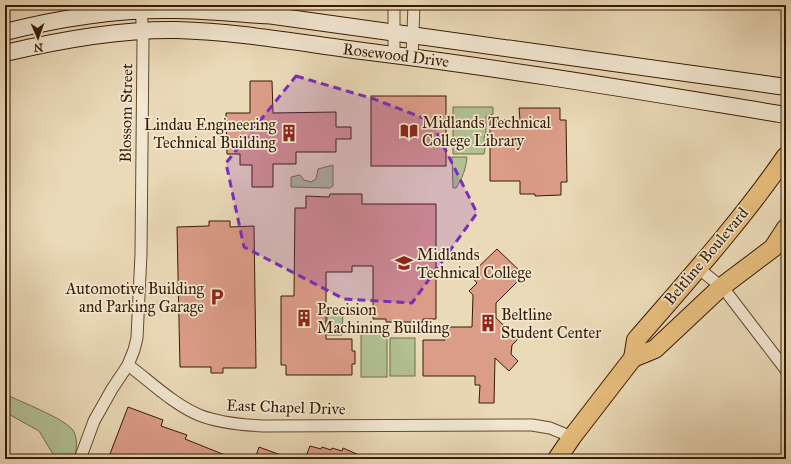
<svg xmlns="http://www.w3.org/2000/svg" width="791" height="464" font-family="'IM FELL Great Primer',serif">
  <rect width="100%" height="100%" fill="#ebdab8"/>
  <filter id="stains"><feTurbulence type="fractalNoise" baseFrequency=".005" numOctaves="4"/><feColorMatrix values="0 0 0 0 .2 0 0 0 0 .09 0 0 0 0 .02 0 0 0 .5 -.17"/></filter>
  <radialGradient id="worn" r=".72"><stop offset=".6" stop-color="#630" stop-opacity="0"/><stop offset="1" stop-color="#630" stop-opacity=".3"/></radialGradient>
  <g fill="#b2c193" stroke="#746e4a">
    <path d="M 453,107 L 493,107 L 493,114 L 486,116 L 486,132 L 484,138 L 485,149 L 484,154 L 453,154 Z"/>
    <path d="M 452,157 L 467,157 C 466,169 462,179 456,188 L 453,188 Z"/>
    <path d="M 333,165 L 333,186 L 330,188 L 291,187 L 291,177 L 300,175 L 304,180 L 311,182 L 316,179 L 318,169 Z"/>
    <path d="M 327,312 L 343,312 L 342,335 L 327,335 Z"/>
    <rect x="361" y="333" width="26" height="44"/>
    <rect x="390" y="338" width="25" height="38"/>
    <path d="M 5,394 C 21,402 61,417 72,429 C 78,436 77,450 74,459 L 56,459 L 39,431 L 5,412 Z"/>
  </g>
  <g fill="#dc9d88" stroke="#371a02">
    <path d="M 250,81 L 272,81 L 273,113 L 336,112 L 336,127 L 351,127 L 351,139 L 336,139 L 336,152 L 296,152 L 296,164 L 273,164 L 273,187 L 252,187 L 252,165 L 240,165 L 240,154 L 227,154 L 226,113 L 250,113 Z"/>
    <rect x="371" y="96" width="75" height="70"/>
    <path d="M 519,108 L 560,108 L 560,120 L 566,120 L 567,182 L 561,182 L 561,195 L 535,196 L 535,194 L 520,194 L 520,181 L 490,181 L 490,120 L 520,120 Z"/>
    <path d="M 330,194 L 362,194 L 362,204 L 436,204 L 436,319 L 423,319 L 423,322 L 386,322 L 386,319 L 373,319 L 373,266 L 352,266 L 352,272 L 326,272 L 326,339 L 352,339 L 352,351 L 355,351 L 355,364 L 352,364 L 352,375 L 286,375 L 286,365 L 281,365 L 281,296 L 294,296 L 295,208 L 306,208 L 306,196 L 329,197 Z"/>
    <path d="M 209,221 L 230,221 L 230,227 L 254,226 L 256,368 L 223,368 L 223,373 L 211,373 L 211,367 L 180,367 L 177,227 L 209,226 Z"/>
    <path d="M 497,249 L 524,275 L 496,303 L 496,318 L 518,339 L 512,345 L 511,354 L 518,361 L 509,371 L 495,358 L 494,403 L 479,403 L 480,385 L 475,385 L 475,376 L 423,376 L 423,340 L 445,340 L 444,327 L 472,327 L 473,295 L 469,291 L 477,283 L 470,275 Z"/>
    <path d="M 128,407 L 163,420 L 161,426 L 187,435 L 185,439 L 235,459 L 108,459 Z"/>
    <path d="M 310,446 L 321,449 L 322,447 L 331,450 L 332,448 L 342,451 L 343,448 L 368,459 L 305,459 Z"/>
    <path d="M 259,447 L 289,458 L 288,459 L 255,459 Z"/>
  </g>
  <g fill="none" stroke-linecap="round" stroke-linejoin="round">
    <g stroke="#644a30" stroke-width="13">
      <g id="street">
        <path d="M 141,5 L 143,41 L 141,254 L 137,338 L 134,350 L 128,365 C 151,382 173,404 199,415 C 219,423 242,425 263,426 L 532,425 L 550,428 L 572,437"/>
        <path d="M 394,55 L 394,5"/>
        <path d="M 412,57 L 414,5"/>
        <path d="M 698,268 L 724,289 L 786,370"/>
        <path d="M 80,459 L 94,421 L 112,389 L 128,365"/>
      </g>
    </g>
    <g stroke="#371a02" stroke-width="18">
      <g id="secondary">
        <path d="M 5,32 C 60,18 117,9 174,10 C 207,10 241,14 274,16 L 786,87"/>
        <path d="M 5,53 C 60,40 121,29 177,30 C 245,32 311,45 378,53 C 515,70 650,93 786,115"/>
      </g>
    </g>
    <g stroke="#371a02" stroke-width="20">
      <g id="primary">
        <path d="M 633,358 L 655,349 L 720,288 L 773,248 L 786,228"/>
        <path d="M 557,459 L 572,437 L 633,358 L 636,340 C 687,281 742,220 786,156"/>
      </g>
    </g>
    <use href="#street" stroke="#f2e7d1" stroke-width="11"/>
    <use href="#secondary" stroke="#f2e7d1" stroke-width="16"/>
    <use href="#primary" stroke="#e6bd7c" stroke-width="18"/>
  </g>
  <path fill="#7b2cbf" fill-opacity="0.2" stroke="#7b2cbf" stroke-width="3" stroke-dasharray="8 5" stroke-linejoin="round" d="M 296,76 L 374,99 L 431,121 L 477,213 L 412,303 L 344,299 L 244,247 L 226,163 Z"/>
  <defs>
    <g id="library-bare" transform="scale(1.38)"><path d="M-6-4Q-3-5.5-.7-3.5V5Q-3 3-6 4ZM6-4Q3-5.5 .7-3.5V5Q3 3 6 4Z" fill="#8f2418" stroke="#f2e7d1" stroke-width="2.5" paint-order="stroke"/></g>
    <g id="building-bare" transform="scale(1.38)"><path d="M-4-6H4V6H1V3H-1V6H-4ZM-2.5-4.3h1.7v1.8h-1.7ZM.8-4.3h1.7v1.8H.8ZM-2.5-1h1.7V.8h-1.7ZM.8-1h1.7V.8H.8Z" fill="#8f2418" stroke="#f2e7d1" stroke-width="2.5" paint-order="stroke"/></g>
    <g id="school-bare" transform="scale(1.38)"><path d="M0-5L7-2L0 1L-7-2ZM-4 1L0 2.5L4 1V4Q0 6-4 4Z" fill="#8f2418" stroke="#f2e7d1" stroke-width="2.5" paint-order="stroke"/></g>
    <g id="parking-bare" transform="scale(1.38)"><path d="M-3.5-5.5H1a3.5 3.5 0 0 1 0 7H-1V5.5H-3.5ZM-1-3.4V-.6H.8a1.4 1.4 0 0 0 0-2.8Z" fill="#8f2418" stroke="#f2e7d1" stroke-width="2.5" paint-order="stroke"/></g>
  </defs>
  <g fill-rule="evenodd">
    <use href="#library-bare" x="409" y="131"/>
    <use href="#building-bare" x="289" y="133"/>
    <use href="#school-bare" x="404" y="263"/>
    <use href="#parking-bare" x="217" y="297"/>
    <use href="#building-bare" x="304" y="318"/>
    <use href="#building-bare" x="488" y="323"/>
  </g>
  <g text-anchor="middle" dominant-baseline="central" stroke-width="3.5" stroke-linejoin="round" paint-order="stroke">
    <g font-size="16" fill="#371a02" stroke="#f2e7d1">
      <text transform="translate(396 55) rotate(7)">Rosewood Drive</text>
      <text transform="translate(126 113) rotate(-89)">Blossom Street</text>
      <text transform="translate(706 256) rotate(-50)">Beltline Boulevard</text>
      <text transform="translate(286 407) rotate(2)">East Chapel Drive</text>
    </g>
    <g font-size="16" fill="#371a02" stroke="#f2e7d1" text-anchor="start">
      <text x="422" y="122">Midlands Technical<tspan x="422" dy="18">College Library</tspan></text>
      <text x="276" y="124" text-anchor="end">Lindau Engineering<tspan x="276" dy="18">Technical Building</tspan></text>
      <text x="417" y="254">Midlands<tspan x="417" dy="18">Technical College</tspan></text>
      <text x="204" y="288" text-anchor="end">Automotive Building<tspan x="204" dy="18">and Parking Garage</tspan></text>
      <text x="317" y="309">Precision<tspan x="317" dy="18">Machining Building</tspan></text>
      <text x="501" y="314">Beltline<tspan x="501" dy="18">Student Center</tspan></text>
    </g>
  </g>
  <rect width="791" height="464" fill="none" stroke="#ebdab8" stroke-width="20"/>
  <rect x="6" y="6" width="779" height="452" fill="none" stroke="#371a02" stroke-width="2"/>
  <rect x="10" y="10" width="771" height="444" fill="none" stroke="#371a02"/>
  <g transform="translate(38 38) rotate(178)" stroke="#f2e7d1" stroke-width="3" paint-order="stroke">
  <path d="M0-3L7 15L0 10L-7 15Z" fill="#371a02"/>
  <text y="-6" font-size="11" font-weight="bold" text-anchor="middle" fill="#371a02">N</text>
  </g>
  <rect width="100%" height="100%" filter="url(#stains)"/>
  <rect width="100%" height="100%" fill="url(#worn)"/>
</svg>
